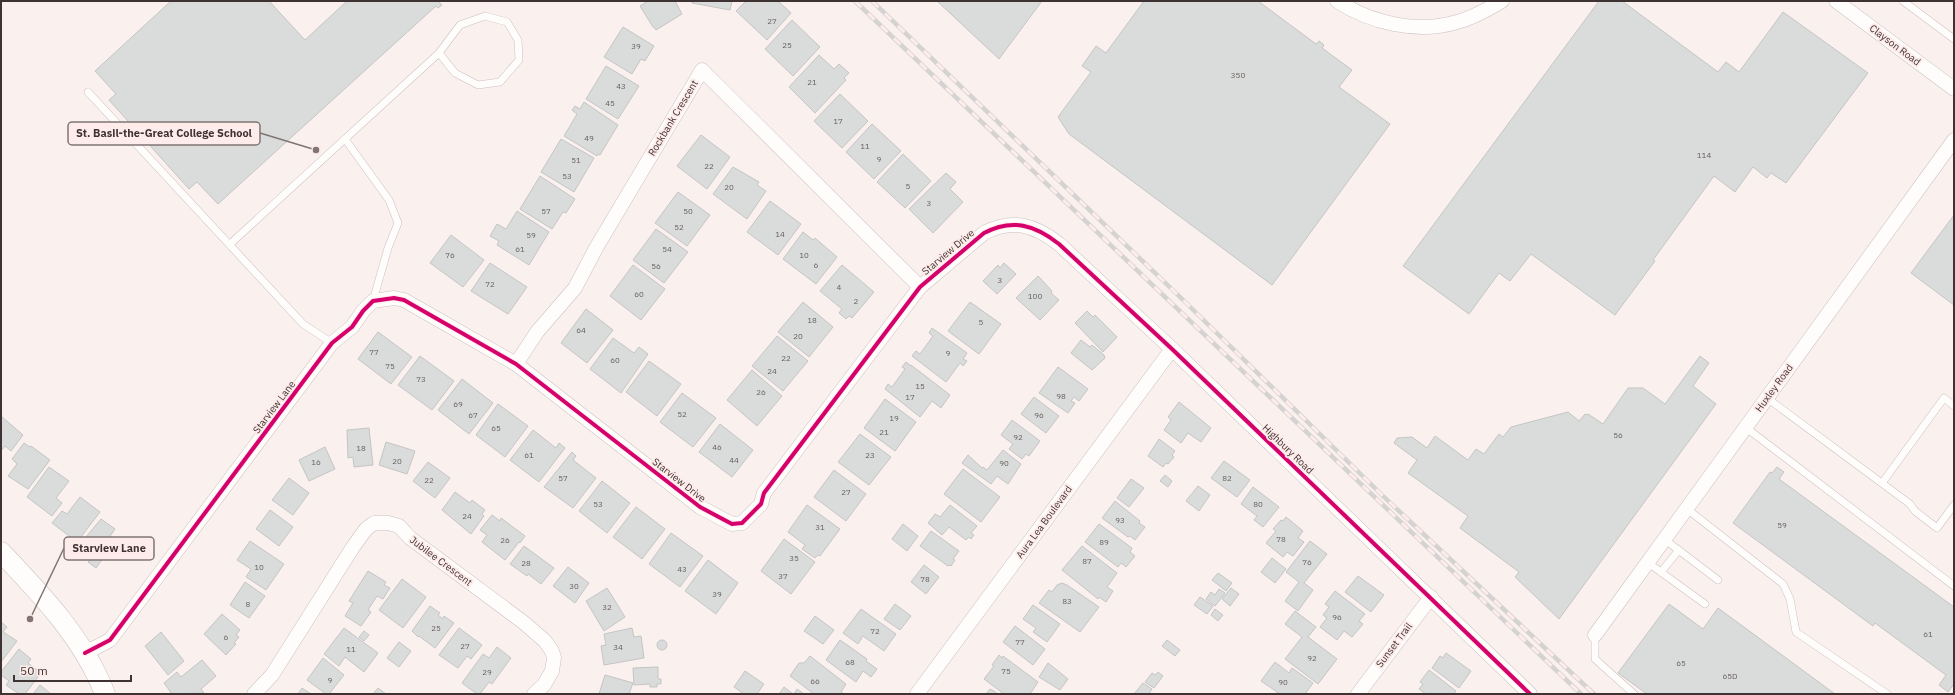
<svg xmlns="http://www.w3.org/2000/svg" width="1955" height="695" font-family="'IBM Plex Sans',sans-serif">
  <rect width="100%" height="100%" fill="#faf0ee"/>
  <g fill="#dadcdb" stroke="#c4c5c5">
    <path d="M 171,1 L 269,1 L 305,40 L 347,1 L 438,1 L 442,5 L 438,8 L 436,6 L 218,204 L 197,182 L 189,189 L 109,100 L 116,94 L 95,71 Z"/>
    <path d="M 648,1 L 675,1 L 682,14 L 656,30 L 654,27 L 653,27 L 640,6 Z"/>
    <path d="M 692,1 L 732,1 L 730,10 L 692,3 Z"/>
    <path d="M 746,1 L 778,1 L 791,13 L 767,40 L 736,11 Z"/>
    <path d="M 937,1 L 1042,1 L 999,59 Z"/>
    <path d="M 1144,1 L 1258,1 L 1316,44 L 1319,41 L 1324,45 L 1322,48 L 1352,70 L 1339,87 L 1390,124 L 1272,285 L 1069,134 L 1058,117 L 1091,72 L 1082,66 L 1096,46 L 1106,53 Z"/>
    <path d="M 1599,1 L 1622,1 L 1718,72 L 1726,62 L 1739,72 L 1783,12 L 1868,73 L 1786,183 L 1771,173 L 1767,178 L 1753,167 L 1735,192 L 1714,176 L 1653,260 L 1655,261 L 1615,315 L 1531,254 L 1510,281 L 1499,273 L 1469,314 L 1403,266 Z"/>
    <path d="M 792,20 L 820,47 L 793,76 L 765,49 Z"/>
    <path d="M 623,27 L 654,46 L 645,61 L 641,59 L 632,74 L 604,57 Z"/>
    <path d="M 819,55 L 834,69 L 839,64 L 849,73 L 844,78 L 846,80 L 815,113 L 789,87 Z"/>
    <path d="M 606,66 L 639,86 L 618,119 L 586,99 Z"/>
    <path d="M 840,94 L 868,121 L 842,148 L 814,121 Z"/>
    <path d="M 584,102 L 618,125 L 600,155 L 598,154 L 597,156 L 564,136 L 577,114 L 572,110 L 575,106 L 580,109 Z"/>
    <path d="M 872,124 L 901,151 L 874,179 L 846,152 Z"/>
    <path d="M 701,135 L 730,157 L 707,189 L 677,166 Z"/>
    <path d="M 561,139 L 594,158 L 574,192 L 541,172 Z"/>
    <path d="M 903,154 L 931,181 L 905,208 L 877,182 Z"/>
    <path d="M 733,167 L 759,182 L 757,185 L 766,191 L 747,219 L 713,194 Z"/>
    <path d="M 946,173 L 956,182 L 950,189 L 963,202 L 933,233 L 909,209 Z"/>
    <path d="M 540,176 L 575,199 L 566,213 L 563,212 L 552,229 L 520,209 Z"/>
    <path d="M 678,192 L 710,215 L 687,246 L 655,223 Z"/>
    <path d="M 770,201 L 801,224 L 778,255 L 747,232 Z"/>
    <path d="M 517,211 L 549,232 L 529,265 L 497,245 L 499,241 L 490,236 L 497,224 L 506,229 Z"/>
    <path d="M 1954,215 L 1954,305 L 1911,273 Z"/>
    <path d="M 656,229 L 688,252 L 664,283 L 633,260 Z"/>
    <path d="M 803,232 L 813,240 L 815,238 L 837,257 L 816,284 L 783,259 Z"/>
    <path d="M 451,235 L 484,260 L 463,287 L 430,263 Z"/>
    <path d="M 490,263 L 527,287 L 508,314 L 471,291 Z"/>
    <path d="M 1004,263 L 1016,274 L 997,294 L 983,281 L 998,265 L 1000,268 Z"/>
    <path d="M 633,265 L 665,289 L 641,320 L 610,296 Z"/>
    <path d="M 842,265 L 874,292 L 852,318 L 849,316 L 846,319 L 839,313 L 842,309 L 820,291 Z"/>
    <path d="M 1038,276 L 1052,291 L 1051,293 L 1059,300 L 1040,320 L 1016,298 Z"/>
    <path d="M 803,302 L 833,327 L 809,357 L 778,332 Z"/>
    <path d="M 970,302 L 1001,324 L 979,354 L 948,331 Z"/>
    <path d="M 586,309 L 613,330 L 587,363 L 561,343 Z"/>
    <path d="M 1087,311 L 1093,317 L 1095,315 L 1117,337 L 1103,352 L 1075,323 Z"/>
    <path d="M 932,328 L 967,353 L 963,359 L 967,361 L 963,366 L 960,363 L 946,382 L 912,356 L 916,351 L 920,354 L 933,336 L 929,333 Z"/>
    <path d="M 378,332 L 412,357 L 391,384 L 358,359 Z"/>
    <path d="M 777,336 L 808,361 L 783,391 L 752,366 Z"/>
    <path d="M 613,338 L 634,353 L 639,347 L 648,354 L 621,393 L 590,369 Z"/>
    <path d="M 1081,340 L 1090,347 L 1092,345 L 1104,355 L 1105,358 L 1092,370 L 1071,353 Z"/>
    <path d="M 420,356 L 454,381 L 432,410 L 398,385 Z"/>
    <path d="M 1700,356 L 1709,363 L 1693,386 L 1716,404 L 1559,619 L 1515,577 L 1519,572 L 1460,528 L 1468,516 L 1408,473 L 1417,460 L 1394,443 L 1397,438 L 1412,437 L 1427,448 L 1435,436 L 1468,460 L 1476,449 L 1484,454 L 1499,434 L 1503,437 L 1511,427 L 1568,412 L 1579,421 L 1585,414 L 1586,415 L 1588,414 L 1603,424 L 1628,388 L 1643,388 L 1665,404 Z"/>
    <path d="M 649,361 L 681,384 L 657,416 L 626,392 Z"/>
    <path d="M 906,362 L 911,366 L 911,365 L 950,395 L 941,408 L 932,401 L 920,417 L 885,389 L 888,384 L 892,387 L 905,369 L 902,367 Z"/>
    <path d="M 1058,367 L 1088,389 L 1079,401 L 1074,397 L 1071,401 L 1075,403 L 1068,413 L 1039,393 Z"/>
    <path d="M 752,370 L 782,396 L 757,426 L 727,400 Z"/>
    <path d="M 462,379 L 493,403 L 469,434 L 438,410 Z"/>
    <path d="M 682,393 L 716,418 L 693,447 L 660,422 Z"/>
    <path d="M 1034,397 L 1059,416 L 1046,433 L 1021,414 Z"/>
    <path d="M 885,399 L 916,422 L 895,451 L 864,428 Z"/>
    <path d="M 1179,402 L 1211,428 L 1201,442 L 1188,433 L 1181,443 L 1164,430 L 1171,420 L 1168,417 Z"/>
    <path d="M 498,404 L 528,426 L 505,457 L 476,435 Z"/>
    <path d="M 1,416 L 23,435 L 11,451 L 5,446 L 1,451 Z"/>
    <path d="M 1012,420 L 1040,441 L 1029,456 L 1026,454 L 1022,459 L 1009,449 L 1013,444 L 1001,435 Z"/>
    <path d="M 720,424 L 753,450 L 732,477 L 699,452 Z"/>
    <path d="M 369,428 L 373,465 L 354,467 L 353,457 L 348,458 L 347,430 Z"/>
    <path d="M 533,430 L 556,448 L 559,443 L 565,448 L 539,482 L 510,460 Z"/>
    <path d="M 860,434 L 891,457 L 869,485 L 838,462 Z"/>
    <path d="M 1159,439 L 1175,451 L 1172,455 L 1174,457 L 1168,464 L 1166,463 L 1163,467 L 1148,456 Z"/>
    <path d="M 386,442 L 415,451 L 407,474 L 379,465 Z"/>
    <path d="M 24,443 L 30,447 L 31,446 L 50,460 L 28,489 L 8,476 L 17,464 L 12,459 Z"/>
    <path d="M 325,447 L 335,469 L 309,481 L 299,460 Z"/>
    <path d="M 1003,450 L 1021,464 L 1008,484 L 997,476 L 991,484 L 962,463 L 968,455 L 982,468 L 983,467 L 987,470 Z"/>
    <path d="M 572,452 L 576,456 L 573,460 L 596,478 L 573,508 L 544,487 Z"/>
    <path d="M 1224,461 L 1250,480 L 1237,497 L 1211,478 Z"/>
    <path d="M 428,462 L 450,478 L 435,498 L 413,481 Z"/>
    <path d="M 49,467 L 69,481 L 56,498 L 62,503 L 52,516 L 27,497 Z"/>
    <path d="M 1777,467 L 1784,472 L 1779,479 L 1954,607 L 1954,684 L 1948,692 L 1939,685 L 1946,675 L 1875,623 L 1873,626 L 1733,523 L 1770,472 L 1772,473 Z"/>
    <path d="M 963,469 L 1000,497 L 981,522 L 944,494 Z"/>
    <path d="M 834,470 L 866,494 L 846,521 L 814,497 Z"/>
    <path d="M 1165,475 L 1172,481 L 1168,487 L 1160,481 Z"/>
    <path d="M 289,478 L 309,493 L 293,515 L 272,500 Z"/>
    <path d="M 1131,479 L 1144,488 L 1129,507 L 1117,498 Z"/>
    <path d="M 602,481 L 630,503 L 607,533 L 579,511 Z"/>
    <path d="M 1198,486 L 1210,495 L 1199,511 L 1186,501 Z"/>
    <path d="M 1253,487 L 1279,507 L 1263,527 L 1254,520 L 1257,516 L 1241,504 Z"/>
    <path d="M 455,492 L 470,503 L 472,500 L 485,510 L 482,514 L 484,516 L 471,534 L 442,510 Z"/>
    <path d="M 80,497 L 100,512 L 77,542 L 52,523 L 62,511 L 67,514 Z"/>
    <path d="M 1115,501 L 1140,521 L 1139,523 L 1145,527 L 1135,540 L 1130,536 L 1128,537 L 1102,518 Z"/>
    <path d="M 807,505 L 840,529 L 820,556 L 818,555 L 815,558 L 802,549 L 805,545 L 788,532 Z"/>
    <path d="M 950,505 L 977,526 L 971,533 L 974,535 L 971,539 L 969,537 L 966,540 L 949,527 L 942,535 L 928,523 L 935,514 L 940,517 Z"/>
    <path d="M 636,507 L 665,529 L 642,559 L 613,537 Z"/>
    <path d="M 270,510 L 293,527 L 279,546 L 256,529 Z"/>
    <path d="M 492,515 L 500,521 L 501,518 L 525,536 L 520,543 L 519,542 L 505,560 L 482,542 L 487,535 L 480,530 Z"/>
    <path d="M 1286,517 L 1303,531 L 1298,538 L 1304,542 L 1293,556 L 1287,552 L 1283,557 L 1266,543 L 1276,531 L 1273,529 L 1281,520 L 1283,521 Z"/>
    <path d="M 101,519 L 115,529 L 101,549 L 106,554 L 96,568 L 88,562 L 90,560 L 76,549 Z"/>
    <path d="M 903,524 L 918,536 L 907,551 L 892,539 Z"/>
    <path d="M 1099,524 L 1132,548 L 1130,552 L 1135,556 L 1126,567 L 1121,563 L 1118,567 L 1085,542 Z"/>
    <path d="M 931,531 L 959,551 L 953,559 L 955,560 L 951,566 L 949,565 L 948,566 L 920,546 Z"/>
    <path d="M 671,533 L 703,556 L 680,587 L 649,564 Z"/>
    <path d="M 784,539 L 815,562 L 791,594 L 761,571 Z"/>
    <path d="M 250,541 L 284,564 L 266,590 L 246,577 L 251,569 L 237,560 Z"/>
    <path d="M 1310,541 L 1327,554 L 1304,583 L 1313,590 L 1298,611 L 1285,601 L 1299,582 L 1286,572 Z"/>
    <path d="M 524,546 L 554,568 L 541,584 L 528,574 L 527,576 L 510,564 Z"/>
    <path d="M 1082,546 L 1117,573 L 1107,587 L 1113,591 L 1106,602 L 1099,597 L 1098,599 L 1062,570 Z"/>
    <path d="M 1272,558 L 1286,569 L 1275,583 L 1261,572 Z"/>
    <path d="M 708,560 L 738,583 L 716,614 L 685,591 Z"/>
    <path d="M 924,565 L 939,577 L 926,594 L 911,582 Z"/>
    <path d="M 568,567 L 589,583 L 575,603 L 553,586 Z"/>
    <path d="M 368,571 L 386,582 L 384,585 L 390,588 L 383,599 L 377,596 L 368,610 L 371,612 L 361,626 L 345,616 L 353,603 L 349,601 Z"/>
    <path d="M 1218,573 L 1232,583 L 1226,591 L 1212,580 Z"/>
    <path d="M 1358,576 L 1384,595 L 1371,612 L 1345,592 Z"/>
    <path d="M 402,579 L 426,597 L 403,628 L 379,610 Z"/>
    <path d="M 245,582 L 265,596 L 249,618 L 230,605 Z"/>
    <path d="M 1062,583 L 1067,585 L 1099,607 L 1080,632 L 1039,603 L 1049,590 L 1052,592 L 1057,585 Z"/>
    <path d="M 607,588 L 625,617 L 604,631 L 586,601 Z"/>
    <path d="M 1231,588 L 1239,594 L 1230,606 L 1222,599 Z"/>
    <path d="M 1219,589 L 1225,593 L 1215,606 L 1206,599 L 1211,592 L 1215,595 Z"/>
    <path d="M 1335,591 L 1365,614 L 1359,621 L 1363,624 L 1352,637 L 1344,631 L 1337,640 L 1320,627 L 1327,618 L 1323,615 L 1329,607 L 1325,604 Z"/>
    <path d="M 1200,597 L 1213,606 L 1207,614 L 1194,605 Z"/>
    <path d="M 895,604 L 911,616 L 900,630 L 884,619 Z"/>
    <path d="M 1669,604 L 1703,629 L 1718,608 L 1835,694 L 1647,694 L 1618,673 Z"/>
    <path d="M 1033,605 L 1060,624 L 1047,642 L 1033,632 L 1036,628 L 1023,619 Z"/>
    <path d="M 430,606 L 440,613 L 438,615 L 443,619 L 444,616 L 454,623 L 435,648 L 419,636 L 418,637 L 412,631 Z"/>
    <path d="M 861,609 L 896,634 L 884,651 L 863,636 L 858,644 L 843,633 Z"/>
    <path d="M 1215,609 L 1223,615 L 1218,621 L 1211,615 Z"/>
    <path d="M 1295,611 L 1316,627 L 1308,637 L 1337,659 L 1318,684 L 1285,659 L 1302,637 L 1285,624 Z"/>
    <path d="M 222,614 L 240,630 L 236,635 L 239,637 L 234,643 L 236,644 L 226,655 L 204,634 Z"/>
    <path d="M 815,616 L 834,630 L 823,644 L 804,631 Z"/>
    <path d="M 1,622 L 7,627 L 3,632 L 17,641 L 1,662 Z"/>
    <path d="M 1015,626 L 1045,649 L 1033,665 L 1003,642 Z"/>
    <path d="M 344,628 L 378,653 L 364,672 L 345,657 L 339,666 L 324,654 Z"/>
    <path d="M 459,628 L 482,645 L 471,659 L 467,656 L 458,668 L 439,655 Z"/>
    <path d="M 632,628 L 634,637 L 641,636 L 644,658 L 604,665 L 601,646 L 606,645 L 604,634 Z"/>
    <path d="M 364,631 L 369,635 L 364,641 L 359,637 Z"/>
    <path d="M 161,632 L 184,661 L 168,675 L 145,646 Z"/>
    <path d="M 840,640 L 867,659 L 866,661 L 877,669 L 871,677 L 863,671 L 856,682 L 826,660 Z"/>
    <path d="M 1167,640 L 1180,650 L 1175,656 L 1162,646 Z"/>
    <circle cx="662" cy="645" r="5"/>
    <path d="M 399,642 L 411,651 L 399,667 L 387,658 Z"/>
    <path d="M 497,647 L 511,658 L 492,684 L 489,682 L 480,694 L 477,694 L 462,683 L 483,654 L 489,658 Z"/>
    <path d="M 19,649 L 31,659 L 28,663 L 41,673 L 25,694 L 19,694 L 6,685 L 9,681 L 1,675 L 1,672 Z"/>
    <path d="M 1446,653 L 1471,671 L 1459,688 L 1432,668 L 1440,656 L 1443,658 Z"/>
    <path d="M 999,655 L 1002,658 L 1003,656 L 1038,682 L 1030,694 L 1004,694 L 984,679 L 994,666 L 992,665 Z"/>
    <path d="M 810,656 L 846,684 L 841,692 L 844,694 L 814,694 L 790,676 L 799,663 L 804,663 Z"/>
    <path d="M 323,658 L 344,675 L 329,694 L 326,694 L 307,680 Z"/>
    <path d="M 202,660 L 216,676 L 201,689 L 204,693 L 172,694 L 164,683 L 177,672 L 181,677 Z"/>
    <path d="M 1275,662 L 1289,673 L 1292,668 L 1313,683 L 1305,694 L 1280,694 L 1261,681 Z"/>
    <path d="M 1048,663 L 1068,679 L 1060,690 L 1039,677 Z"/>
    <path d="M 658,667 L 658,679 L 661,679 L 661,684 L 657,684 L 657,687 L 650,687 L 650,684 L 634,685 L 633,668 Z"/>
    <path d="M 1429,670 L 1456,691 L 1454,694 L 1426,694 L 1419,689 L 1423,684 L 1420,682 Z"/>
    <path d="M 745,671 L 764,684 L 757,694 L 744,694 L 734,687 Z"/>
    <path d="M 1158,672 L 1163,676 L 1154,688 L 1145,682 L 1152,673 L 1155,675 Z"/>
    <path d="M 605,675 L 633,683 L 629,694 L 599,694 Z"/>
    <path d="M 1143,683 L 1152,689 L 1149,694 L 1134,694 Z"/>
    <path d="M 40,685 L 51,694 L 33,694 Z"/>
    <path d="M 784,687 L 793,694 L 779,694 Z"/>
    <path d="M 302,688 L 311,694 L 298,694 Z"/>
    <path d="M 378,688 L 386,694 L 376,694 L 374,693 Z"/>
    <path d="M 797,689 L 804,694 L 794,694 Z"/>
    <path d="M 990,689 L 994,691 L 998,694 L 986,694 Z"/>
  </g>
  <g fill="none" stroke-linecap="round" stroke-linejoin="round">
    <g stroke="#cbc1bf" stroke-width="8">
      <g id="service">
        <path d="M 1903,1 L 1954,39"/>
        <path d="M 88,92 L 303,324 L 332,343"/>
        <path d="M 345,139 L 389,200 L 398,223 L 388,248 L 373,301"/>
        <path d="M 230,244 L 439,53 L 460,25 L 485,16 L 507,22 L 518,40 L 519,60 L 500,82 L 478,85 L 455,73 L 439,53"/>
        <path d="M 1767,398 L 1910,504 L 1915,511 L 1937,528 L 1954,505"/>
        <path d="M 1745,427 L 1954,586"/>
        <path d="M 1882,483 L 1944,398 L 1954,406"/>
        <path d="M 1687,509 L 1783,584 L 1790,599 L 1796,632 L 1887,694"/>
        <path d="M 1664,539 L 1718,580"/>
        <path d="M 1647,562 L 1705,604"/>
        <path d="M 1661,572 L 1679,550"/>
        <path d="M 1595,635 L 1595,659 L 1634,694"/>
      </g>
    </g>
    <g stroke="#cbc1bf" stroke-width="15">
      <g id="minor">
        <path d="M 1337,1 C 1371,23 1417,34 1457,22 C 1473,18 1488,9 1502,1"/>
        <path d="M 1836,1 L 1954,89"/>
        <path d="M 516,364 L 537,332 L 575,288 L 596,248 L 702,70 L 920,287"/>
        <path d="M 1595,635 L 1954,140"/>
        <path d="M 85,653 L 110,640 L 332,343 L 352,327 L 363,311 L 373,301 L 394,298 L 404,300 L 516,364 L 700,507 L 732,524 L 742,523 L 761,504 L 764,493 L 920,287 L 984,233 C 1012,218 1035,225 1059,244 L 1172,349 L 1530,694"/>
        <path d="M 254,694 L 272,675 L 353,547 L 366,529 L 374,523 L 388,523 L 399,526 L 410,538 L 523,622 L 545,641 L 552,651 L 554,658 L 552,671 L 544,685 L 534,694"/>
        <path d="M 917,694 L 1172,349"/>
        <path d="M 1358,694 L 1431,597"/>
      </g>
    </g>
    <g stroke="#cbc1bf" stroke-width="21">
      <path id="secondary" d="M 1,552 C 41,594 84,639 105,694"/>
    </g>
    <use href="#service" stroke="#fefdfc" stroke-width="7"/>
    <use href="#minor" stroke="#fefdfc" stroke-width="14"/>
    <use href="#secondary" stroke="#fefdfc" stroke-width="20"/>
    <g stroke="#d5d2d2" stroke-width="4.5">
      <g id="rail">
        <path d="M 855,1 L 1581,694"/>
        <path d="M 872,1 L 1179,296 L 1383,496 L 1594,694"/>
      </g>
    </g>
    <use href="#rail" stroke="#feecea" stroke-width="3" stroke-dasharray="9" stroke-linecap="butt"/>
    <g stroke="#feecea" stroke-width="6">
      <path id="cycleway" d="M 85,653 L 110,640 L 332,343 L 352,327 L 363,311 L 373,301 L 394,298 L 404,300 L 516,364 L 700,507 L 732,524 L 742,523 L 761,504 L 764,493 L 920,287 L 984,233 C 1012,218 1035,225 1059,244 L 1172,349 L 1530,694"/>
    </g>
    <use href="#cycleway" stroke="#d6006c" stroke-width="4"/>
  </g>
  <g text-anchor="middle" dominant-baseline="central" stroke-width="4" stroke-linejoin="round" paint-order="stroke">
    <g font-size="8" fill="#655d5c">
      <text x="772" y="21">27</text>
      <text x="787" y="45">25</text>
      <text x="636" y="46">39</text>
      <text x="1238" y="75">350</text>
      <text x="812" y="82">21</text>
      <text x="621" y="86">43</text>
      <text x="610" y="103">45</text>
      <text x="838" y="121">17</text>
      <text x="589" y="138">49</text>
      <text x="865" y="146">11</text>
      <text x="1704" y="155">114</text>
      <text x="879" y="159">9</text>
      <text x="576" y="160">51</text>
      <text x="709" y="166">22</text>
      <text x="567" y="176">53</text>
      <text x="908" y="186">5</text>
      <text x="729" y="187">20</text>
      <text x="929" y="203">3</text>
      <text x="546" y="211">57</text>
      <text x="688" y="211">50</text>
      <text x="679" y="227">52</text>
      <text x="780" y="234">14</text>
      <text x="531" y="235">59</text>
      <text x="520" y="249">61</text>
      <text x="667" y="249">54</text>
      <text x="450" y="255">76</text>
      <text x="804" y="255">10</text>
      <text x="816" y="265">6</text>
      <text x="656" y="266">56</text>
      <text x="1000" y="280">3</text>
      <text x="490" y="284">72</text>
      <text x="839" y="287">4</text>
      <text x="639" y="294">60</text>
      <text x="1035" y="296">100</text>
      <text x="856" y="301">2</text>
      <text x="812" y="320">18</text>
      <text x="981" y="322">5</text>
      <text x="581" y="330">64</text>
      <text x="798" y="336">20</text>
      <text x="374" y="352">77</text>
      <text x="948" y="353">9</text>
      <text x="786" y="358">22</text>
      <text x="615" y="360">60</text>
      <text x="390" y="366">75</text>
      <text x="772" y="371">24</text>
      <text x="421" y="379">73</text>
      <text x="920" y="386">15</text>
      <text x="761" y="392">26</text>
      <text x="1061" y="396">98</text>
      <text x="910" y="397">17</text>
      <text x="458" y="404">69</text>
      <text x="682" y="414">52</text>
      <text x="473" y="415">67</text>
      <text x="1039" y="415">96</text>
      <text x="894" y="418">19</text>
      <text x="496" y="428">65</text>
      <text x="884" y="432">21</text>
      <text x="1618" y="435">56</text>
      <text x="1018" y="437">92</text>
      <text x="717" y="447">46</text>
      <text x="361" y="448">18</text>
      <text x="529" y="455">61</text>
      <text x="870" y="455">23</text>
      <text x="734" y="460">44</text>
      <text x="397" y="461">20</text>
      <text x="316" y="462">16</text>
      <text x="1004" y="463">90</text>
      <text x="563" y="478">57</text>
      <text x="1227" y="478">82</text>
      <text x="429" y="480">22</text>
      <text x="846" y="492">27</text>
      <text x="598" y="504">53</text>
      <text x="1258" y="504">80</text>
      <text x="467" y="516">24</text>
      <text x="1120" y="520">93</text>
      <text x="1782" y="525">59</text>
      <text x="820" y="527">31</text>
      <text x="1281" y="539">78</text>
      <text x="505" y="540">26</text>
      <text x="1104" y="542">89</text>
      <text x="794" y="558">35</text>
      <text x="1087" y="561">87</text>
      <text x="1307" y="562">76</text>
      <text x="526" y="563">28</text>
      <text x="259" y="567">10</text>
      <text x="682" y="569">43</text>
      <text x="783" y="576">37</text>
      <text x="925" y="579">78</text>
      <text x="574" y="586">30</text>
      <text x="717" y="594">39</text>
      <text x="1067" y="601">83</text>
      <text x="248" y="604">8</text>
      <text x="607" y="607">32</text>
      <text x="1337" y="617">96</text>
      <text x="436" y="628">25</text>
      <text x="875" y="631">72</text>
      <text x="1928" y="634">61</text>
      <text x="226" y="637">6</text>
      <text x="1020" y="642">77</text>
      <text x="465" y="646">27</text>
      <text x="618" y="647">34</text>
      <text x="351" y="649">11</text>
      <text x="1312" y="658">92</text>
      <text x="850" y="662">68</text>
      <text x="1681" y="663">65</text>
      <text x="1006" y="671">75</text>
      <text x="487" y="672">29</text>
      <text x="1730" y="676">65D</text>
      <text x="330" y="680">9</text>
      <text x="815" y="681">66</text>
      <text x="1283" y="682">90</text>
    </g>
    <g font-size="10" fill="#3e3332" stroke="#feecea">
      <text transform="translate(1895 45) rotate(37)">Clayson Road</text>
      <text transform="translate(673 118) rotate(-59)">Rockbank Crescent</text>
      <text transform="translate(948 252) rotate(-40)">Starview Drive</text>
      <text transform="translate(1774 388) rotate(-54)">Huxley Road</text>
      <text transform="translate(274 407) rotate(-53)">Starview Lane</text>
      <text transform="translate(1288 449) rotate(44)">Highbury Road</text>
      <text transform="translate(679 480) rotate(38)">Starview Drive</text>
      <text transform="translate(1044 522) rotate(-54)">Aura Lea Boulevard</text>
      <text transform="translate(441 561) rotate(37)">Jubilee Crescent</text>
      <text transform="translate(1394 645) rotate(-53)">Sunset Trail</text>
    </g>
  </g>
  <path fill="none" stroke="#807574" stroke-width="1.5" d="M316 150L260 133M30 619L64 548"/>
  <g fill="#807574" stroke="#feecea" stroke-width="1.5">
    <circle cx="316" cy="150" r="4"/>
    <circle cx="30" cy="619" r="4"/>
  </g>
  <g fill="#feecea" stroke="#807574" stroke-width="1.5">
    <rect x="68" y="122" width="192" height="23" rx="4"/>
    <rect x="64" y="537" width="90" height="23" rx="4"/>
  </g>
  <g font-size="11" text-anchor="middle" font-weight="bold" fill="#3e3332">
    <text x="164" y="137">St. Basil-the-Great College School</text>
    <text x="109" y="552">Starview Lane</text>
  </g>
  <rect width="1955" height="695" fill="none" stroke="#3e3332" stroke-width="4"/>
  <path d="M14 675v6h117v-6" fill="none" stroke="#3e3332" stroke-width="2"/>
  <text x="20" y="675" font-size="12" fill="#3e3332" stroke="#feecea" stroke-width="3" paint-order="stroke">50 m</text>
</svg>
